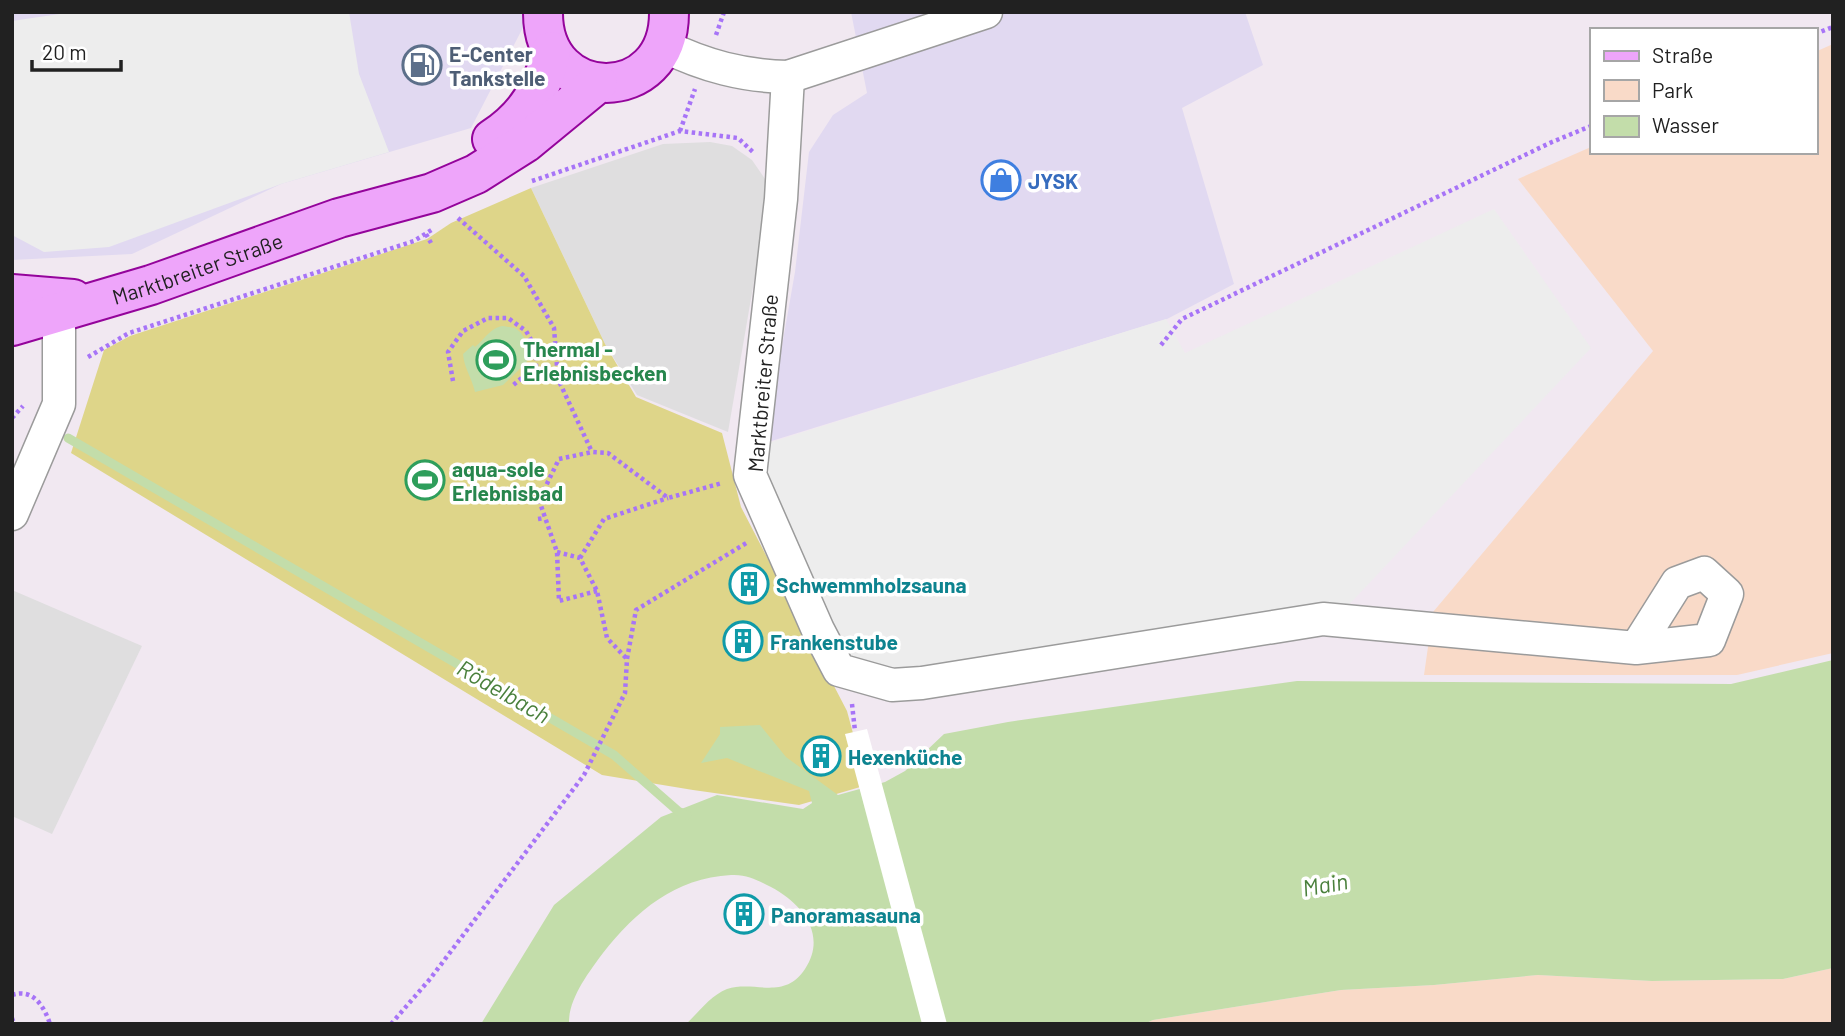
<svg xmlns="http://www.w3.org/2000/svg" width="1845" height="1036" font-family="Barlow,sans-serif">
  <rect width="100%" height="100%" fill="#f1e8f1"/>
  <g fill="#dfdedf">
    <path d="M 710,142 L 732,146 L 752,160 L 765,179 L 767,206 L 728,432 L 637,395 L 606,346 L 531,188 L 663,144 Z"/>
    <path d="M 12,590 L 142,646 L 52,834 L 12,816 Z"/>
  </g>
  <g fill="#e1d9f1">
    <path d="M 12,12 L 531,12 L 471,128 L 281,184 L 132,254 L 12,260 Z"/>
    <path d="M 851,12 L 1245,12 L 1263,65 L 1182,108 L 1234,284 L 1167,319 L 765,443 L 795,272 L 809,152 L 833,115 L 867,93 Z"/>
  </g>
  <g fill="#f9dac8">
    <path d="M 1833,44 L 1833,653 L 1737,675 L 1424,675 L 1433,612 L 1653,351 L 1518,179 L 1591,147 L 1591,152 L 1815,152 L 1815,52 Z"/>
    <path d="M 1833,968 L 1833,1024 L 1144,1024 L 1153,1020 L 1341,990 L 1434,985 L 1538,975 L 1652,981 L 1783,979 Z"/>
  </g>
  <path fill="#ded589" d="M 531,188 L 606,346 L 636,397 L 722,433 L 741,507 L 847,711 L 867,785 L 799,805 L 693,790 L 602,775 L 71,453 L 104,350 L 130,336 L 427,239 L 451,223 Z"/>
  <g fill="#ededed">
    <path d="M 73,12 L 349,12 L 359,74 L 389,152 L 281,184 L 109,247 L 44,252 L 12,235 L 12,21 Z"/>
    <path d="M 1494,209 L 1591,348 L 1342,612 L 863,685 L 765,481 L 765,444 L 1166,319 L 1185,353 Z"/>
  </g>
  <g fill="#c3ddaa">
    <path d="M 503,326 L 515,328 L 520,332 L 528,343 L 529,357 L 526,363 L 503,385 L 475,392 C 472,378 464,368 463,354 L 473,345 L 475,347 C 484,340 491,327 503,326 Z"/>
    <path d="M 1833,660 L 1833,968 L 1783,979 L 1652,981 L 1538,975 L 1434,985 L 1341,990 L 1153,1020 L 1144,1024 L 686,1024 C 698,1013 711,995 727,989 C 755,980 784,1001 805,969 C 828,934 801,903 771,887 C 757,880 747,874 731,875 C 675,878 636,911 603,953 C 589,972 568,999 569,1024 L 481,1024 L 554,905 L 661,817 L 717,795 L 803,809 L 812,803 L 809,791 L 727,758 L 701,763 L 720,734 L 720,727 L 760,725 L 786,757 L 838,795 L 885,782 L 905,771 L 944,734 L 1008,722 L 1297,681 L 1731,684 Z"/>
  </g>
  <path fill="#fff" d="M 867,729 L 947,1024 L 922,1024 L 845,734 Z"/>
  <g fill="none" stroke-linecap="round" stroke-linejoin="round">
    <path stroke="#c3ddaa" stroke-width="9" d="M 68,438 L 614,755 L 678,811 L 687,815"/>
    <g stroke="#9b9b9b" stroke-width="35">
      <g id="minor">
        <path d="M 664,46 C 705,66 743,76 788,77 L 986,12"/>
        <path d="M 788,77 L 781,199 L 750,475 L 818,630 L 839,670 L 892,685 L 922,683 L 1323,619 L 1636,648 L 1709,640 L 1727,594 L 1704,573 L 1677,583 L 1636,648"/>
        <path d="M 12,514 L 59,404 L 59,329 L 54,298"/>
      </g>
    </g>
    <g stroke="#94049b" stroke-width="42">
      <g id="major">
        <path d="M 543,12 C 542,106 670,107 669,12"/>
        <path d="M 492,139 C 525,118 544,89 551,51"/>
        <path d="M 12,294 L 73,299"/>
        <path id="s1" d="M 12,326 L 151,285 L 339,218 L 432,193 L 476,174 L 525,143 L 598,83"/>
      </g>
    </g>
    <g stroke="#a774f7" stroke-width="4.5" stroke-dasharray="3.5 3.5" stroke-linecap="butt">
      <path d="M 1815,34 L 1833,27"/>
      <path d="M 716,35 L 724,12"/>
      <path d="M 680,131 L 695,89"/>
      <path d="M 532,181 L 680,131 L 738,138 L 754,153"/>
      <path d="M 458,218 L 524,276 L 554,328 L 558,379 L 592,452"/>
      <path d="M 426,234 L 431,243"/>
      <path d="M 1161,345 L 1182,319 L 1552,142 L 1591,126"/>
      <path d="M 88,357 L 129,333 L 414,241 L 433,229"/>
      <path d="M 453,381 L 448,352 L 463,331 L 488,318 L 508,318 L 526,331 L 536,348 L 536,366 L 512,386"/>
      <path d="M 12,418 L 23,406"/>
      <path d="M 538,519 L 545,518"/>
      <path d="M 557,552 L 580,558 L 597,591 L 607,638 L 627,659"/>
      <path d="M 580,558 L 604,519 L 668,498"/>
      <path d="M 597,591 L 559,601 L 557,552 L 539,500 L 559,459 L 592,452 L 608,453 L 668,498 L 722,483"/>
      <path d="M 852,704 L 855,731"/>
      <path d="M 12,995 C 33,988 44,1006 50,1024"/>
      <path d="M 12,1018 L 14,1024"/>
      <path d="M 391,1024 L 430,979 L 584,775 L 625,693 L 627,659 L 636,610 L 748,542"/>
    </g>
    <use href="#minor" stroke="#fff" stroke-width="32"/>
    <use href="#major" stroke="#eea5fa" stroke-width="38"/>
  </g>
  <defs>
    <g id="fuel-ring" transform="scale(2.0125)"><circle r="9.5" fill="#fff" stroke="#5c6f8a" stroke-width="1.5"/><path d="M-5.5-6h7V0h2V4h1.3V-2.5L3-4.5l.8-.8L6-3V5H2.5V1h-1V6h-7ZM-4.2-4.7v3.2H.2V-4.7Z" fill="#5c6f8a"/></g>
    <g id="shop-ring" transform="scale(2.0125)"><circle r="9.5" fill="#fff" stroke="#3f7fe0" stroke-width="1.5"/><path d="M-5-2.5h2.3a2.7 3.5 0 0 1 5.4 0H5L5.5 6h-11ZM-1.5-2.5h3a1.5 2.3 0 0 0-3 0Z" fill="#3f7fe0"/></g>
    <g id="stadium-ring" transform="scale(2.0125)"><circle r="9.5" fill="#fff" stroke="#2e9e5b" stroke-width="1.5"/><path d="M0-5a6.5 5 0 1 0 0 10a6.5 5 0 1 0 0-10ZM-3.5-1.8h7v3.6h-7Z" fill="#2e9e5b"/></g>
    <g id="building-ring" transform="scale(2.0125)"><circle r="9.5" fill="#fff" stroke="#0f9aa8" stroke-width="1.5"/><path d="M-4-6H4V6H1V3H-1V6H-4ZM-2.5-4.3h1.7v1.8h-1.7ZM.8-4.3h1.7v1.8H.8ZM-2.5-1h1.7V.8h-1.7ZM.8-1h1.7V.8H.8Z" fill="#0f9aa8"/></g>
  </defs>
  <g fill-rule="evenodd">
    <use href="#fuel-ring" x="422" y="65"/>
    <use href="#shop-ring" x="1001" y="180"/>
    <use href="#stadium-ring" x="496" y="360"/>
    <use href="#stadium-ring" x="425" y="480"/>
    <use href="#building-ring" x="749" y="584"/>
    <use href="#building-ring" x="743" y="641"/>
    <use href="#building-ring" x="821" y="756"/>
    <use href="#building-ring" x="744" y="914"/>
  </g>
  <g text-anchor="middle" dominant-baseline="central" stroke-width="7" stroke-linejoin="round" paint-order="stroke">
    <g font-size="21" font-weight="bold" fill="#4e5e75" stroke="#fff" text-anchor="start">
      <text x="449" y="53">E-Center<tspan x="449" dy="24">Tankstelle</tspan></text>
    </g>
    <g font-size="21" font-weight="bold" fill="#366cbe" stroke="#fff" text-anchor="start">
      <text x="1028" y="180">JYSK</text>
    </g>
    <g font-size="21" fill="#212121" stroke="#fff">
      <text stroke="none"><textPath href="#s1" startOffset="194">Marktbreiter Straße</textPath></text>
      <text transform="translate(762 383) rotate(-85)">Marktbreiter Straße</text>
    </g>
    <g font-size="21" font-weight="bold" fill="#27864d" stroke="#fff" text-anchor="start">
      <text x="523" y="348">Thermal -<tspan x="523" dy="24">Erlebnisbecken</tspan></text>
      <text x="452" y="468">aqua-sole<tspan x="452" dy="24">Erlebnisbad</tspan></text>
    </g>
    <g font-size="21" font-weight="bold" fill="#0d838f" stroke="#fff" text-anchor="start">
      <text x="776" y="584">Schwemmholzsauna</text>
      <text x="770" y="641">Frankenstube</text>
      <text x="848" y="756">Hexenküche</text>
      <text x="771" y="914">Panoramasauna</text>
    </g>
    <g font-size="23" font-style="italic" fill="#4a803c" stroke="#fff">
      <text transform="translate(504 691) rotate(30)">Rödelbach</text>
      <text transform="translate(1325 884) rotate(-10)">Main</text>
    </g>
  </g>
  <rect width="1845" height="1036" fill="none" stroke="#212121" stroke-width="28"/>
  <rect x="1590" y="28" width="228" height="126" fill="#ffffff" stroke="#a6a6a6" stroke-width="2"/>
  <rect x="1604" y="51" width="35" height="10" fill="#eea5fa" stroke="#a6a6a6" stroke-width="2"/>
  <text x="1652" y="63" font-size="21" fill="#212121">Straße</text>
  <rect x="1604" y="80" width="35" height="21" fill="#f9dac8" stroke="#a6a6a6" stroke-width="2"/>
  <text x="1652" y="98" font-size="21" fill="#212121">Park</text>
  <rect x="1604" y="116" width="35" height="21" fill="#c3ddaa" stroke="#a6a6a6" stroke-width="2"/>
  <text x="1652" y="133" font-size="21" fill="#212121">Wasser</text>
  <path d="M32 60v10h89v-10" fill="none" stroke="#212121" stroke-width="3.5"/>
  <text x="42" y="60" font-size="21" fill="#212121" stroke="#ffffff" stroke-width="5" paint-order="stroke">20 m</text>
</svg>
